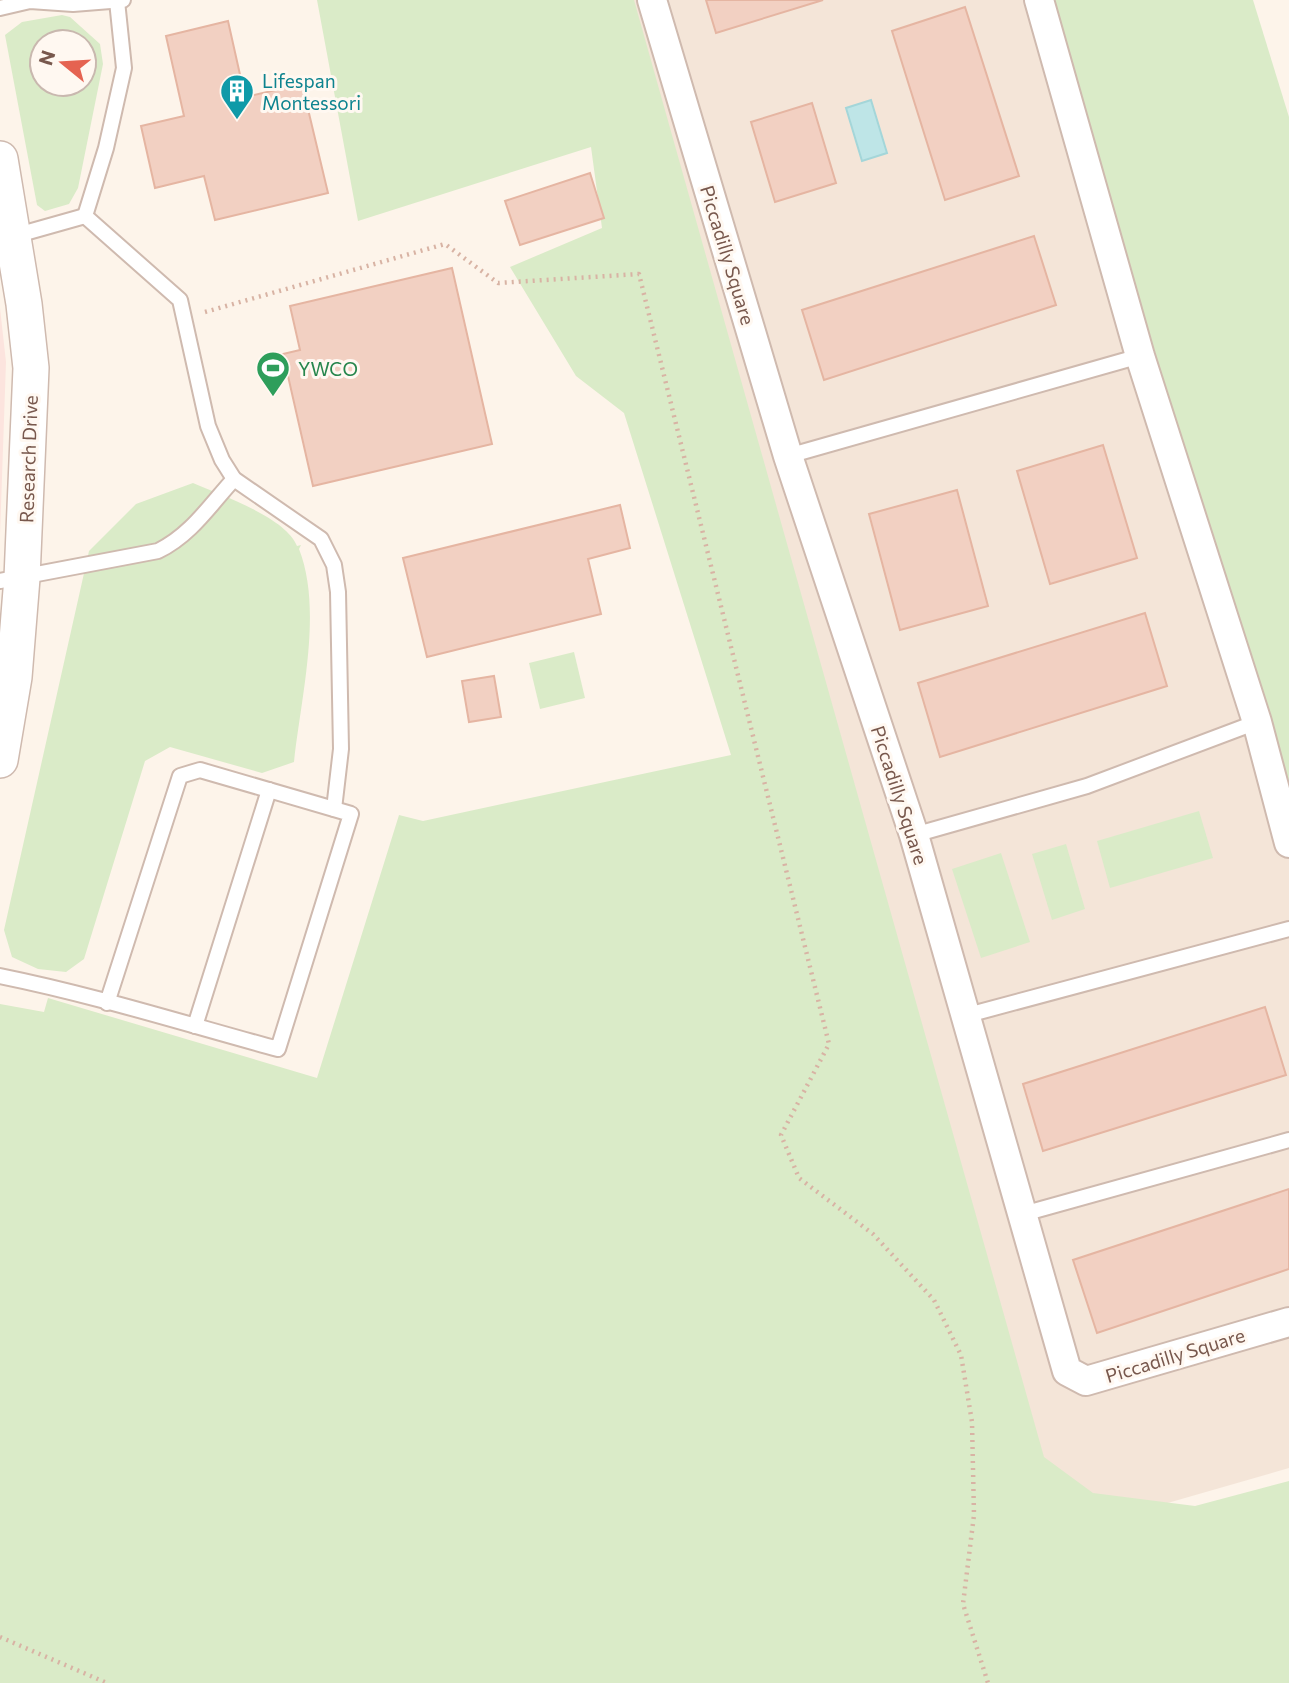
<svg xmlns="http://www.w3.org/2000/svg" width="1289" height="1683" font-family="Commissioner,sans-serif">
  <rect width="100%" height="100%" fill="#fdf4ea"/>
  <path fill="#f4e5d8" d="M 623,0 L 1068,0 L 1289,774 L 1289,1468 L 1032,1542 Z"/>
  <path fill="#fce4de" d="M 0,308 L 6,362 L 0,535 Z"/>
  <g fill="#daebc8" fill-rule="evenodd">
    <path d="M 317,0 L 634,0 L 1044,1457 L 1093,1493 L 1195,1506 L 1289,1481 L 1289,1683 L 0,1683 L 0,1004 L 44,1012 L 48,998 L 317,1078 L 399,815 L 423,821 L 731,755 L 624,413 L 576,376 L 510,267 L 602,228 L 591,147 L 358,221 Z"/>
    <path d="M 1048,0 L 1253,0 L 1289,117 L 1289,854 Z"/>
    <path d="M 62,15 L 70,17 L 100,44 L 103,64 L 78,188 L 69,204 L 45,211 L 37,205 L 5,35 L 22,22 ZM 42,42 L 84,42 L 84,84 L 42,84 Z"/>
    <path d="M 193,483 C 220,495 286,517 297,546 L 301,545 L 299,549 C 323,610 301,697 294,762 L 262,773 L 170,747 L 145,761 L 84,959 L 66,972 L 38,969 L 12,957 L 4,930 L 89,551 L 136,504 Z"/>
    <path d="M 574,652 L 585,698 L 540,709 L 529,663 Z"/>
    <path d="M 1199,811 L 1213,858 L 1110,888 L 1097,841 Z"/>
    <path d="M 1066,844 L 1085,909 L 1052,920 L 1032,854 Z"/>
    <path d="M 1001,853 L 1030,942 L 981,958 L 952,869 Z"/>
  </g>
  <path fill="#bee5e7" stroke="#a4d6d9" stroke-width="2" d="M 871,100 L 887,153 L 862,161 L 846,108 Z"/>
  <g fill="#f2d0c2" stroke="#e5b5a2" stroke-width="2">
    <path d="M 706,0 L 823,0 L 716,33 Z"/>
    <path d="M 965,7 L 1019,176 L 945,200 L 892,31 Z"/>
    <path d="M 228,21 L 245,97 L 302,84 L 328,193 L 215,220 L 204,176 L 155,188 L 141,126 L 184,116 L 166,36 Z"/>
    <path d="M 812,103 L 836,183 L 775,202 L 751,122 Z"/>
    <path d="M 590,173 L 604,218 L 520,245 L 505,201 Z"/>
    <path d="M 1034,236 L 1056,305 L 824,380 L 802,310 Z"/>
    <path d="M 452,268 L 492,444 L 313,486 L 283,354 L 300,350 L 290,306 Z"/>
    <path d="M 1103,445 L 1137,558 L 1050,584 L 1017,471 Z"/>
    <path d="M 957,490 L 988,606 L 900,630 L 869,514 Z"/>
    <path d="M 620,505 L 630,548 L 588,559 L 601,614 L 427,657 L 403,558 Z"/>
    <path d="M 1145,613 L 1167,686 L 940,757 L 918,683 Z"/>
    <path d="M 494,676 L 501,717 L 469,722 L 462,681 Z"/>
    <path d="M 1265,1007 L 1286,1075 L 1043,1151 L 1023,1084 Z"/>
    <path d="M 1289,1189 L 1289,1269 L 1097,1333 L 1073,1260 Z"/>
  </g>
  <g fill="none" stroke-linecap="round" stroke-linejoin="round">
    <g stroke="#cfbaaf" stroke-width="18">
      <g id="service">
        <path d="M 0,8 L 30,1 L 73,4 L 123,0"/>
        <path d="M 85,216 L 180,300 L 208,426 L 222,460 L 234,479 L 321,539 L 334,565 L 338,592 L 341,749 L 334,809"/>
        <path d="M 85,216 L 106,148 L 124,68 L 117,1"/>
        <path d="M 14,236 L 85,216"/>
        <path d="M 788,456 L 1140,356"/>
        <path d="M 0,581 L 158,551 C 191,535 210,505 234,479"/>
        <path d="M 914,835 L 1087,786 L 1257,722"/>
        <path d="M 0,976 C 94,995 186,1024 278,1049 L 351,814 L 200,770 L 180,776 L 107,1003"/>
        <path d="M 964,1016 L 1289,929"/>
        <path d="M 195,1026 L 269,790"/>
        <path d="M 1023,1214 L 1289,1140"/>
      </g>
    </g>
    <g stroke="#cfbaaf" stroke-width="32">
      <g id="minor">
        <path d="M 652,0 L 788,456 L 914,835 L 1067,1371 L 1086,1381 L 1289,1322"/>
        <path d="M 1039,0 L 1140,356 L 1257,722 L 1289,843"/>
      </g>
    </g>
    <g stroke="#cfbaaf" stroke-width="38">
      <path id="tertiary" d="M 0,159 L 24,304 L 31,368 L 22,578 L 14,677 L 0,760"/>
    </g>
    <g stroke="#d8b3a4" stroke-width="4.5" stroke-dasharray="2 5" stroke-linecap="butt">
      <path d="M 205,312 L 445,244 L 498,283 L 639,274 L 829,1044 L 781,1135 L 799,1178 L 873,1234 L 934,1300 L 961,1355 L 972,1422 L 974,1515 L 963,1604 L 988,1683"/>
      <path d="M 0,1637 L 107,1683"/>
    </g>
    <use href="#service" stroke="#fff" stroke-width="14"/>
    <use href="#minor" stroke="#fff" stroke-width="28"/>
    <use href="#tertiary" stroke="#fff" stroke-width="35"/>
  </g>
  <defs>
    <g id="building-pin" transform="scale(1.75)"><path d="M0 17L-7.5 6A9.5 9.5 0 1 1 7.5 6Z" fill="#0f9aa8" stroke="#fff8f1"/><path d="M-4-6H4V6H1V3H-1V6H-4ZM-2.5-4.3h1.7v1.8h-1.7ZM.8-4.3h1.7v1.8H.8ZM-2.5-1h1.7V.8h-1.7ZM.8-1h1.7V.8H.8Z" fill="#fff"/></g>
    <g id="stadium-pin" transform="scale(1.75)"><path d="M0 17L-7.5 6A9.5 9.5 0 1 1 7.5 6Z" fill="#2e9e5b" stroke="#fff8f1"/><path d="M0-5a6.5 5 0 1 0 0 10a6.5 5 0 1 0 0-10ZM-3.5-1.8h7v3.6h-7Z" fill="#fff"/></g>
  </defs>
  <g fill-rule="evenodd">
    <use href="#building-pin" x="237" y="91"/>
    <use href="#stadium-pin" x="273" y="368"/>
  </g>
  <g text-anchor="middle" dominant-baseline="central" stroke-width="6" stroke-linejoin="round" paint-order="stroke">
    <g font-size="19" fill="#0d838f" stroke="#fff8f1" text-anchor="start">
      <text x="262" y="80">Lifespan<tspan x="262" dy="22">Montessori</tspan></text>
    </g>
    <g font-size="19" fill="#78584d" stroke="#fff8f1">
      <text transform="translate(728 255) rotate(73)">Piccadilly Square</text>
      <text transform="translate(28 459) rotate(-88)">Research Drive</text>
      <text transform="translate(900 795) rotate(72)">Piccadilly Square</text>
      <text transform="translate(1175 1355) rotate(-17)">Piccadilly Square</text>
    </g>
    <g font-size="19" fill="#27864d" stroke="#fff8f1" text-anchor="start">
      <text x="298" y="368">YWCO</text>
    </g>
  </g>
  <g transform="translate(63 63) rotate(288)"><circle r="33" fill="#fff8f1" stroke="#c9b8af" stroke-width="2"/>
  <path d="M0-5L12 26L0 18L-12 26Z" fill="#e56351"/>
  <text y="-10" font-size="19" font-weight="bold" text-anchor="middle" fill="#78584d">N</text>
  </g>
</svg>
